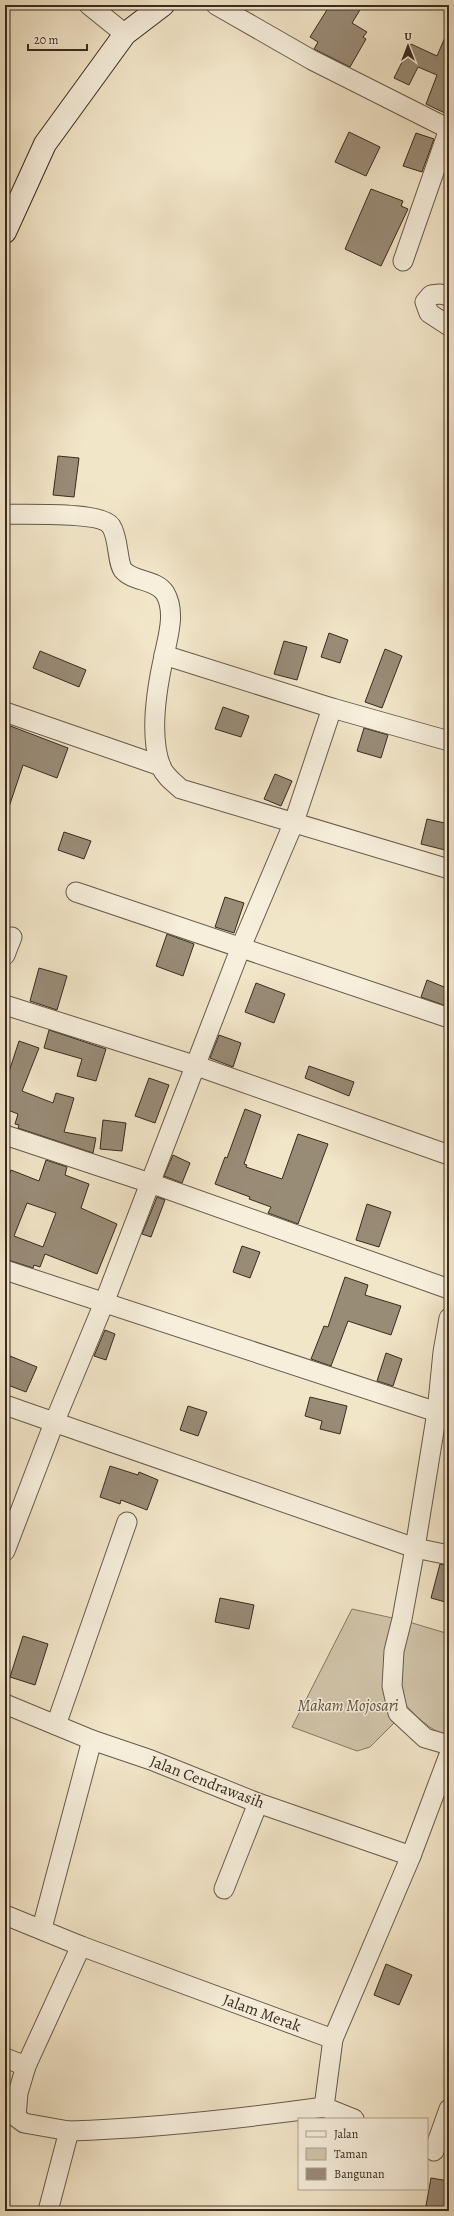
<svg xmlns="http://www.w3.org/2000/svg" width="454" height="2216" font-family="Alegreya,serif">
  <rect width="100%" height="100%" fill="#f2e6c9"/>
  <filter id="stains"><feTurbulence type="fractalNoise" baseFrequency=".005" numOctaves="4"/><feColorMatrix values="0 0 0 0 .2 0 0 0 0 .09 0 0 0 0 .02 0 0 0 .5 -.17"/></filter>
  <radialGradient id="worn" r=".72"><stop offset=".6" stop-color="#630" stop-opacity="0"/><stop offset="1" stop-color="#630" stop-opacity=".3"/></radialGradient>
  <g fill="#d2c6ac" stroke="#857866">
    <path d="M 352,1609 L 397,1619 C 383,1658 377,1681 397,1720 L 370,1747 L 357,1751 L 292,1727 Z"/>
    <path d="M 409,1622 L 449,1634 L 449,1736 C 429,1731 415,1715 402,1701 L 400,1654 Z"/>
  </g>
  <g fill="#998c77" stroke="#382b1f" fill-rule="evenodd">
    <path d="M 330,5 L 363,5 L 352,23 L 367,32 L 363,37 L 366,39 L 350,67 L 314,49 L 318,42 L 310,37 Z"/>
    <path d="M 449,28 L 449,115 L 426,104 L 437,75 L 418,67 L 409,85 L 394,78 L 411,44 L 437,56 Z"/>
    <path d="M 349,132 L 380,147 L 366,176 L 335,162 Z"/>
    <path d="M 416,133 L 434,139 L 422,172 L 403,166 Z"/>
    <path d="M 371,189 L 403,201 L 401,206 L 408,209 L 381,266 L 345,249 Z"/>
    <path d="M 58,456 L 79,458 L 74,497 L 53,495 Z"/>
    <path d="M 329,633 L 348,640 L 340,663 L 321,657 Z"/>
    <path d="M 284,641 L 307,647 L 297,680 L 274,674 Z"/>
    <path d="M 385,649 L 402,656 L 382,708 L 365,702 Z"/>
    <path d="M 40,651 L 86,670 L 79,687 L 33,668 Z"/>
    <path d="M 223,707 L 249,716 L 241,737 L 215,729 Z"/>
    <path d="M 5,724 L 68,748 L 57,778 L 23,765 L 8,810 L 5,810 Z"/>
    <path d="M 364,728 L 388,735 L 381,758 L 357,751 Z"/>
    <path d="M 275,774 L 292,781 L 281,806 L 264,799 Z"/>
    <path d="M 427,819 L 449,824 L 449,851 L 421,844 Z"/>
    <path d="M 64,832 L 91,841 L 84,859 L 58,850 Z"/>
    <path d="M 225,897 L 244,903 L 234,933 L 215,927 Z"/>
    <path d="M 167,934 L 194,944 L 183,976 L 156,966 Z"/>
    <path d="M 39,968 L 67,976 L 57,1010 L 30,1001 Z"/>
    <path d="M 427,980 L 449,989 L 446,1006 L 421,997 Z"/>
    <path d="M 256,983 L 285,994 L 274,1023 L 245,1012 Z"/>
    <path d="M 49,1030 L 106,1049 L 96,1081 L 77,1076 L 82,1059 L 44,1048 Z"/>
    <path d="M 219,1035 L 241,1043 L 233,1067 L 210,1058 Z"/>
    <path d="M 19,1041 L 39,1048 L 22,1091 L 53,1103 L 56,1093 L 74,1098 L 64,1132 L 96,1138 L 93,1153 L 18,1128 L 19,1125 L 15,1124 L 18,1114 L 5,1109 L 5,1084 Z"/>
    <path d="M 309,1066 L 354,1082 L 349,1096 L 305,1078 Z"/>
    <path d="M 149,1078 L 169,1085 L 155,1123 L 135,1116 Z"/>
    <path d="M 245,1109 L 261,1115 L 244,1164 L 247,1165 L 246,1167 L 282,1179 L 298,1134 L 328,1144 L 298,1224 L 268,1213 L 271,1207 L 249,1199 L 250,1197 L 215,1184 L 225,1157 L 227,1158 Z"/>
    <path d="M 103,1120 L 126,1123 L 122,1151 L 100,1149 Z"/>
    <path d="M 173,1155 L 190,1163 L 182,1183 L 164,1176 Z"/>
    <path d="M 46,1160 L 67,1167 L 65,1175 L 89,1184 L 81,1208 L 117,1224 L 97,1274 L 45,1254 L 40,1267 L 34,1265 L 33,1268 L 5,1259 L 5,1186 L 11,1170 L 39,1181 ZM 27,1203 L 56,1213 L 43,1247 L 14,1236 Z"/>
    <path d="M 157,1197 L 165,1200 L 151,1237 L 142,1234 Z"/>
    <path d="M 367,1204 L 391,1212 L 379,1247 L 356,1240 Z"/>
    <path d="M 242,1246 L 260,1252 L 250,1278 L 233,1272 Z"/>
    <path d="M 345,1277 L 368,1285 L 365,1295 L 401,1306 L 391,1335 L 348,1321 L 331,1366 L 311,1359 L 324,1326 L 328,1327 Z"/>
    <path d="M 105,1330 L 115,1334 L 106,1360 L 94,1356 Z"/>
    <path d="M 386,1353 L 402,1359 L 393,1386 L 377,1381 Z"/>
    <path d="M 5,1354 L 37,1367 L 26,1392 L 5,1384 Z"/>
    <path d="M 310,1397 L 347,1406 L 340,1434 L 320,1429 L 322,1421 L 305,1416 Z"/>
    <path d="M 188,1406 L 207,1412 L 198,1436 L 180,1430 Z"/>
    <path d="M 110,1466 L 138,1475 L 139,1472 L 158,1480 L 147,1510 L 121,1500 L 120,1504 L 100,1497 Z"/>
    <path d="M 440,1564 L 449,1566 L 449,1603 L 431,1598 Z"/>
    <path d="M 220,1598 L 254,1605 L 249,1629 L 215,1622 Z"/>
    <path d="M 23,1636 L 48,1644 L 35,1685 L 10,1677 Z"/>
    <path d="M 386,1964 L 412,1975 L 399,2005 L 374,1995 Z"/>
    <path d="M 431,2178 L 449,2181 L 445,2211 L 425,2211 Z"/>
  </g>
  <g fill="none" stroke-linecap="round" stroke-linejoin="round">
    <g stroke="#665a4a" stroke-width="21">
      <g id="minor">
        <path d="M 89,5 L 125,34"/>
        <path d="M 216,5 L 312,60 L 449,129"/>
        <path d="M 403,261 L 449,129"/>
        <path d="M 449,296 L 440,294 L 431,295 L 425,302 L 429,313 L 449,326"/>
        <path d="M 5,514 C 25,515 101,511 111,526 C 119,538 117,562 123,570 C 133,582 156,579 165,593 C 176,612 168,636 164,656 C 157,687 149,736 161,767 C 165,776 173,782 181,789 L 449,869"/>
        <path d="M 164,655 L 332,708 L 449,741"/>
        <path d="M 5,712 L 161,766"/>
        <path d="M 76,892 L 449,1018"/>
        <path d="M 5,955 L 12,937"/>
        <path d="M 5,1005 L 197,1066 L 449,1155"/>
        <path d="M 5,1135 L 150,1183 L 449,1289"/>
        <path d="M 5,1270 L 449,1416"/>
        <path d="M 449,1318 L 443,1352 L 437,1412 L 415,1548 L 402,1619 L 394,1651 L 392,1686 L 398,1713 L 425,1738 L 449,1745"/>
        <path d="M 5,1405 L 415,1548 L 449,1555"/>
        <path d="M 5,1551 L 54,1423 L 104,1303 L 241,947 L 294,822 L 332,708"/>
        <path d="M 5,1704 L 92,1740 L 151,1760 L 258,1803 L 411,1856"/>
        <path d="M 56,1725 L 127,1522"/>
        <path d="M 224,1889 L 258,1803"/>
        <path d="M 5,1915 L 81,1946 L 333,2039 L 411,1856 L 449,1755"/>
        <path d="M 42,1928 L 92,1740"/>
        <path d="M 333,2039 L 324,2107 L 354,2119"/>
        <path d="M 5,2058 L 26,2066 L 81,1946"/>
        <path d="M 26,2066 L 18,2093 L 16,2117 L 24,2123 L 69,2131"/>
        <path d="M 434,2151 L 449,2109"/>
        <path d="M 48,2211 L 69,2131 C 156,2128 238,2119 324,2107"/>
      </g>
    </g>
    <g stroke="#382b1f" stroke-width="24">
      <path id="secondary" d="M 5,232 L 45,144 L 125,34 L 163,5"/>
    </g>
    <use href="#minor" stroke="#f7efdc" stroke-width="19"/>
    <use href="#secondary" stroke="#f7efdc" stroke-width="22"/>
  </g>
  <g text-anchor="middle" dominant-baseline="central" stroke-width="3" stroke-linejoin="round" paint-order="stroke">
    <g font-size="16" font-style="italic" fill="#5e5242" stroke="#f7efdc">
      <text x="348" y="1706">Makam Mojosari</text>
    </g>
    <g font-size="16" fill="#382b1f" stroke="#f7efdc">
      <text transform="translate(207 1782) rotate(21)">Jalan Cendrawasih</text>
      <text transform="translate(262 2013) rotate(20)">Jalam Merak</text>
    </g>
  </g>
  <rect width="454" height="2216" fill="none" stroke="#f2e6c9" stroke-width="20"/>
  <rect x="6" y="6" width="442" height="2204" fill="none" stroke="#382b1f" stroke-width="2"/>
  <rect x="10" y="10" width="434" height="2196" fill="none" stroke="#382b1f"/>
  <rect x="298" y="2118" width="130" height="72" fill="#f7efdc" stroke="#aba190"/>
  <rect x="306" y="2131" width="20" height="6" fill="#f7efdc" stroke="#aba190"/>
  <text x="334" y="2138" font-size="12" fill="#382b1f">Jalan</text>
  <rect x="306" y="2148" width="20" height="12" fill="#d2c6ac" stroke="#aba190"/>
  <text x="334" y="2158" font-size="12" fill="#382b1f">Taman</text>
  <rect x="306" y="2168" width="20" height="12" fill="#998c77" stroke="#aba190"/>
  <text x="334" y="2178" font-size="12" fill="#382b1f">Bangunan</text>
  <g transform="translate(408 46)" stroke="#f7efdc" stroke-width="3" paint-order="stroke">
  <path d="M0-3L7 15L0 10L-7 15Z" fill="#382b1f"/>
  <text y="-6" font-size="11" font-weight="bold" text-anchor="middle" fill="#382b1f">U</text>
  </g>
  <path d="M28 44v6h59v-6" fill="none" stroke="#382b1f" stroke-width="2"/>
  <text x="34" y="44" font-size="12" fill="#382b1f" stroke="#f7efdc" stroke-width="3" paint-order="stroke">20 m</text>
  <rect width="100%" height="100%" filter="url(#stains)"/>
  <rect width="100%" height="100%" fill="url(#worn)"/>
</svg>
